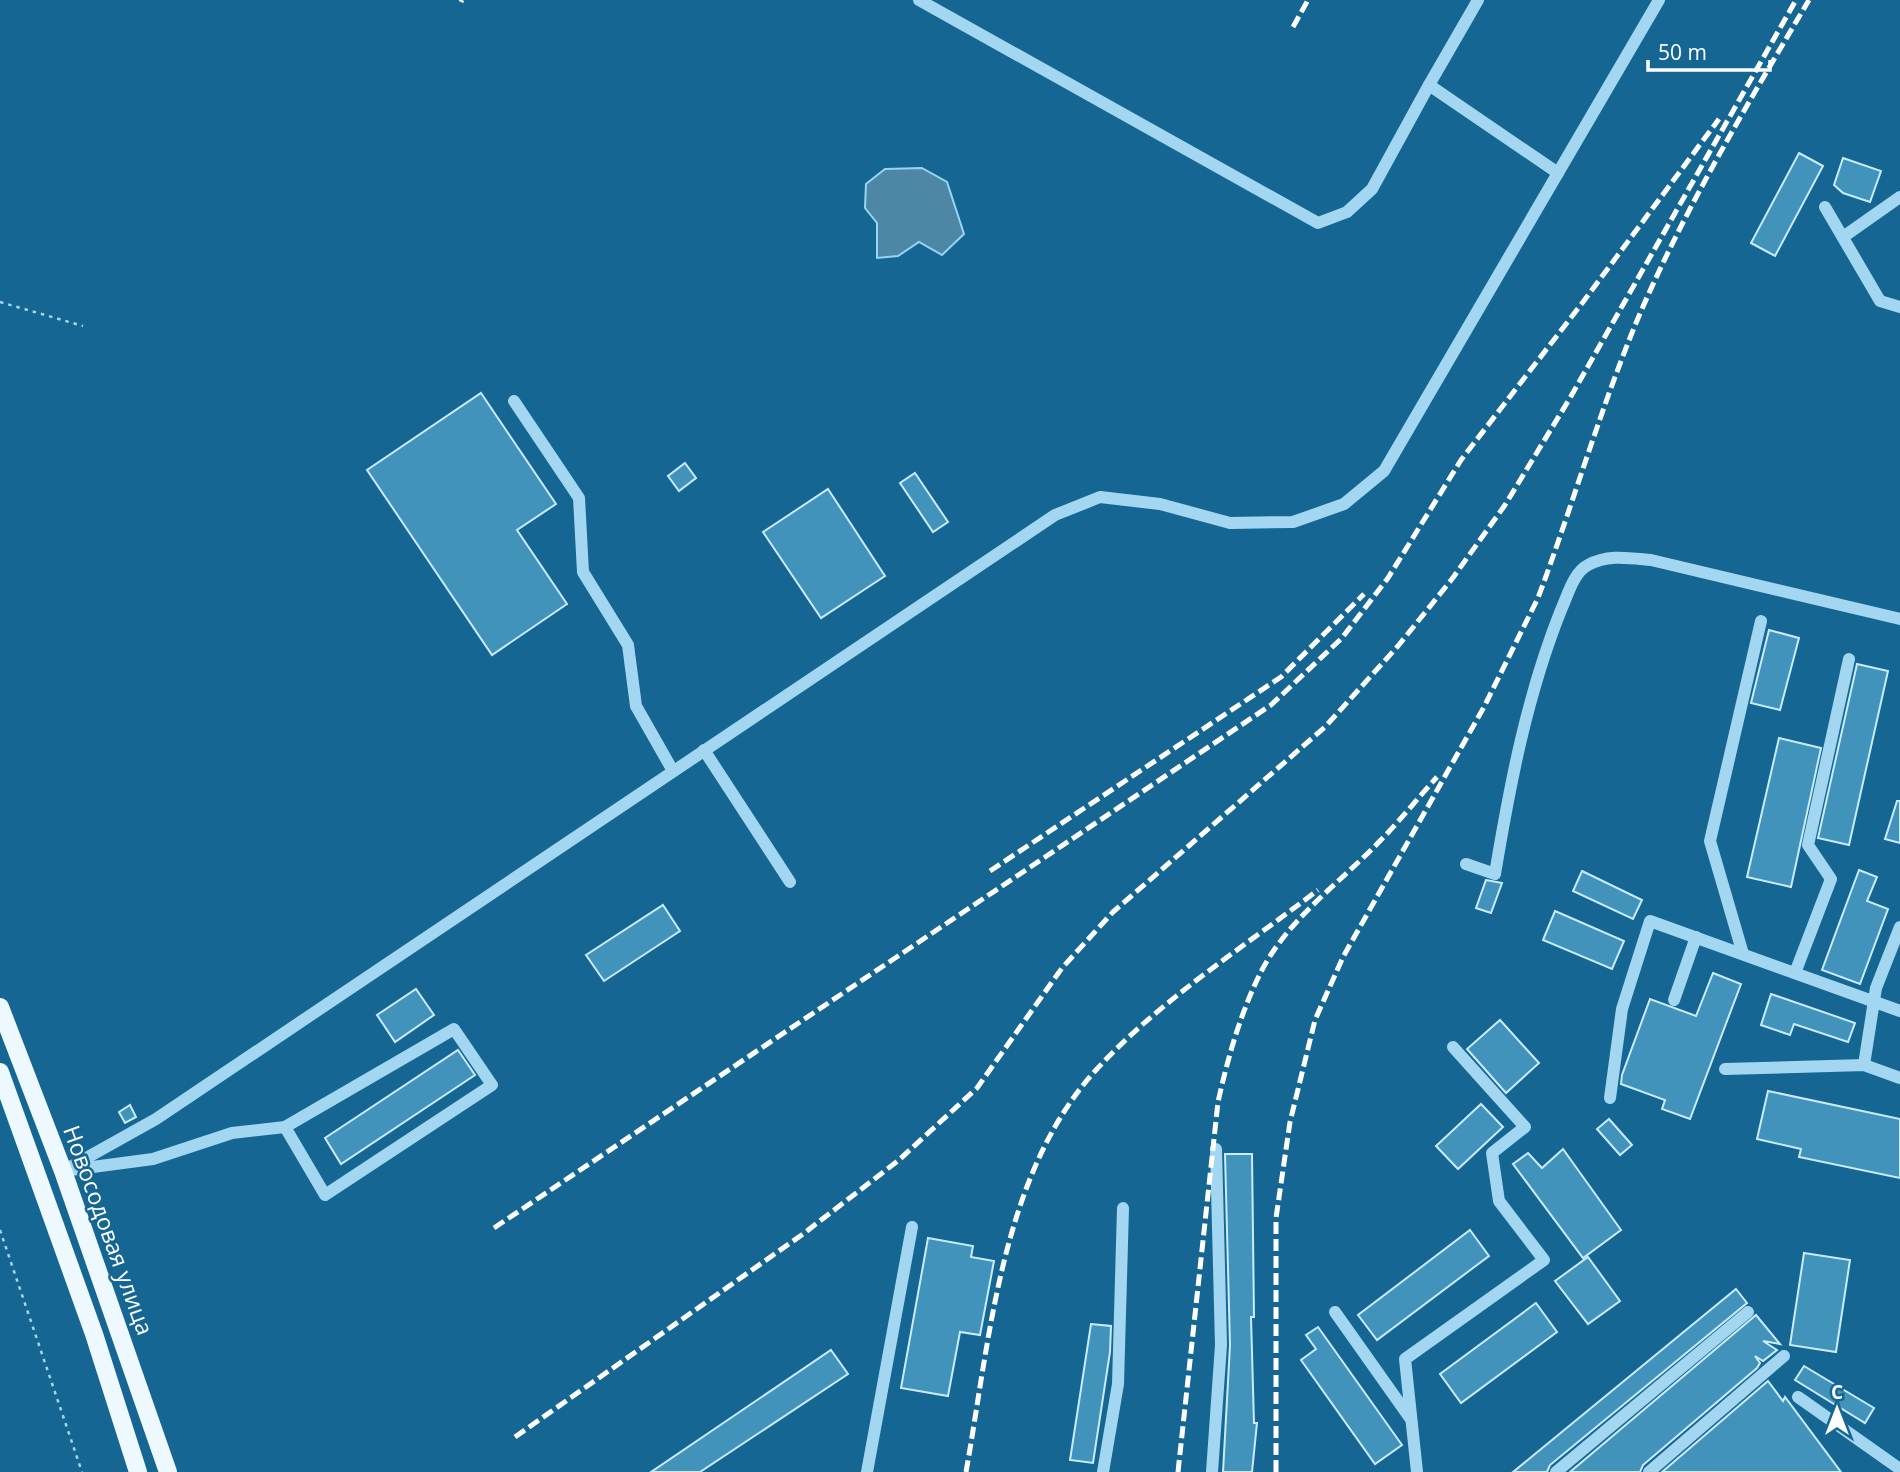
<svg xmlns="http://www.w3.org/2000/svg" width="1900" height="1472" font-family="'Open Sans',sans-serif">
  <rect width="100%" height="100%" fill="#156693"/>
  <path fill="#4d87a5" stroke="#96d5f4" stroke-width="2" d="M 922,168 L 947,182 L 964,234 L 942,255 L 919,242 L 898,256 L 877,258 L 877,223 L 865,208 L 866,184 L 885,169 Z"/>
  <g fill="#4293bc" stroke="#caebfc" stroke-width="2">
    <path d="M 1799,153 L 1823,166 L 1775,256 L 1751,243 Z"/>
    <path d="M 1843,158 L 1881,171 L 1870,202 L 1843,193 L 1834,185 Z"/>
    <path d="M 481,393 L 556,504 L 517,530 L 567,604 L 492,655 L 367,470 Z"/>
    <path d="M 685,463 L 696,478 L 679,491 L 668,476 Z"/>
    <path d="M 915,473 L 948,522 L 933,532 L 900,483 Z"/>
    <path d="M 828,489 L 885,576 L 821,618 L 763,532 Z"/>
    <path d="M 1769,630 L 1799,638 L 1780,710 L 1751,703 Z"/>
    <path d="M 1857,664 L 1888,671 L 1849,845 L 1818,838 Z"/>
    <path d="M 1779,738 L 1821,748 L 1791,887 L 1747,877 Z"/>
    <path d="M 1897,801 L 1900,801 L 1900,843 L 1885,839 Z"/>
    <path d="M 1859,870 L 1877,877 L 1867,901 L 1888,909 L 1860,984 L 1822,970 Z"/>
    <path d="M 1582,871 L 1642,900 L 1633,919 L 1573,891 Z"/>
    <path d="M 1486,880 L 1502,883 L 1491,913 L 1476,908 Z"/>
    <path d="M 663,905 L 680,931 L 604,981 L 586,955 Z"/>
    <path d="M 1555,911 L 1624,941 L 1612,969 L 1543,940 Z"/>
    <path d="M 1713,973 L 1741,984 L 1690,1119 L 1662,1109 L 1665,1100 L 1621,1084 L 1622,1075 L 1650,999 L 1696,1016 Z"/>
    <path d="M 416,989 L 434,1015 L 395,1042 L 377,1015 Z"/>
    <path d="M 1771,994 L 1855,1023 L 1848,1042 L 1794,1024 L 1790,1035 L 1761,1025 Z"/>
    <path d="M 1500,1020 L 1539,1063 L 1506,1093 L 1467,1049 Z"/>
    <path d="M 458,1050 L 475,1075 L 341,1164 L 325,1138 Z"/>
    <path d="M 1768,1091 L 1900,1119 L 1900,1178 L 1799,1157 L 1801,1149 L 1757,1139 Z"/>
    <path d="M 1481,1104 L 1503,1127 L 1458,1169 L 1436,1146 Z"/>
    <path d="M 130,1105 L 136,1117 L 125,1123 L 119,1112 Z"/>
    <path d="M 1609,1119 L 1632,1145 L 1620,1155 L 1597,1129 Z"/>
    <path d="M 1563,1149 L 1621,1230 L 1583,1258 L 1513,1164 L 1528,1153 L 1542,1168 Z"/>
    <path d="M 1225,1154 L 1252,1154 L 1254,1317 L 1251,1317 L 1254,1423 L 1257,1423 L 1252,1472 L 1223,1472 L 1230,1345 Z"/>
    <path d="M 1470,1230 L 1489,1256 L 1377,1340 L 1358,1315 Z"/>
    <path d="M 928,1238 L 973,1246 L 971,1257 L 994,1261 L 980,1335 L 960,1332 L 948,1396 L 901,1388 Z"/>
    <path d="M 1804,1253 L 1850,1260 L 1836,1352 L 1790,1345 Z"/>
    <path d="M 1588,1257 L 1620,1301 L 1588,1324 L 1555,1281 Z"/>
    <path d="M 1736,1289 L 1747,1303 L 1550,1465 L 1547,1472 L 1513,1472 Z"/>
    <path d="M 1536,1303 L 1557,1332 L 1461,1403 L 1440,1374 Z"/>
    <path d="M 1756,1315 L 1780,1344 L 1763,1341 L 1777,1350 L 1763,1361 L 1755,1356 L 1760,1363 L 1757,1368 L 1643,1465 L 1640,1472 L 1570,1472 Z"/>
    <path d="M 1091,1324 L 1111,1326 L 1110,1352 L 1093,1463 L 1070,1460 Z"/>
    <path d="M 1318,1327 L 1402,1445 L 1375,1464 L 1301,1360 L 1316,1349 L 1306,1335 Z"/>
    <path d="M 831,1350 L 848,1374 L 700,1472 L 651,1472 Z"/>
    <path d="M 1804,1366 L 1874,1408 L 1865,1423 L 1795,1380 Z"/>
    <path d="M 1768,1381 L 1783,1401 L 1785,1397 L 1841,1472 L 1662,1472 Z"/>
  </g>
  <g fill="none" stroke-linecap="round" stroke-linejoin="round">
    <g stroke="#a3d7f1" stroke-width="2.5" stroke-dasharray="3.5 5" stroke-linecap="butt">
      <path d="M 0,302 L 83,326"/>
      <path d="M 0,1230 L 82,1472"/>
    </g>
    <g stroke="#a3d7f1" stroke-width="12">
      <path d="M 919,0 L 1318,223 L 1347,212 L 1372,189 L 1429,85 L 1558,173"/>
      <path d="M 1429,85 L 1478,0"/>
      <path d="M 1825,207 L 1880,301 L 1900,307"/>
      <path d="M 1843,237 L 1900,197"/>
      <path d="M 514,401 L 579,498 L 583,572 L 628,645 L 636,706 L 673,771"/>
      <path d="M 704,750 L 790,882"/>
      <path d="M 1466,864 L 1495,874 C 1510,784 1527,695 1561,610 C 1568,595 1573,573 1588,565 C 1608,554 1629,558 1651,560 L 1900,619"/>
      <path d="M 1743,954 L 1710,841 L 1761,621"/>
      <path d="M 1795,973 L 1831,879 L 1808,845 L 1849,659"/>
      <path d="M 1674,1000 L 1696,937"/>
      <path d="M 1864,1065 L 1876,988 L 1900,927"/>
      <path d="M 1725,1069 L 1864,1065 L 1900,1078"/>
      <path d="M 1610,1098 L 1622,1009 L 1650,921 L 1900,1011"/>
      <path d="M 70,1170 L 153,1159 L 232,1133 L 285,1127 L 325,1195 L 492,1085 L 454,1029 L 285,1127"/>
      <path d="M 63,1171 L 156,1119 L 1055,515 L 1100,497 L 1160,504 L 1230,523 L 1293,522 L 1344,504 L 1384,471 L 1659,0"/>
      <path d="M 1335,1312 L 1410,1418"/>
      <path d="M 1798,1397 L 1900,1469"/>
      <path d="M 867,1472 L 912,1227"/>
      <path d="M 1103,1472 L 1118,1384 L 1123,1208"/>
      <path d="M 1212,1472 L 1221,1345 L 1216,1149"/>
      <path d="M 1417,1472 L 1405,1359 L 1544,1260 L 1499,1201 L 1492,1153 L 1525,1127 L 1453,1047"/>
      <path d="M 1556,1472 L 1748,1312"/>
      <path d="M 1649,1472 L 1784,1356"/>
    </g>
    <g stroke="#edf8ff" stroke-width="18">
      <path d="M 0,1007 L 63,1171 L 168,1472"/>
      <path d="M 0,1072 L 94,1334 L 138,1472"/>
    </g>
    <g stroke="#fff" stroke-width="5" stroke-dasharray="12 5" stroke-linecap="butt">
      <path d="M 461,2 L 462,0"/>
      <path d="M 1293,27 L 1308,0"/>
      <path d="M 990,871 L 1281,677 L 1364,594"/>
      <path d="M 494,1228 L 1271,705 L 1342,638 L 1388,578 L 1461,460 L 1583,302 L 1719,119"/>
      <path d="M 515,1437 L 803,1234 L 899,1160 L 977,1088 L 1062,968 L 1113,912 L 1325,727 L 1398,646 L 1452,579 L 1505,505 L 1570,398 L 1796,0"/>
      <path d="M 966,1472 C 990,1339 1001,1174 1096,1070 C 1160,1000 1244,947 1318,890"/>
      <path d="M 1178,1472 L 1218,1102 C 1228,1057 1241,1011 1262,970 C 1288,920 1338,884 1377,844 C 1398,823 1417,799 1437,777"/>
      <path d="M 1276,1472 L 1276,1218 L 1290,1122 L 1315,1020 L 1343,957 L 1484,707 L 1538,598 C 1572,507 1599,413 1636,323 C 1683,211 1747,105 1809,0"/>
    </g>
  </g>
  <g text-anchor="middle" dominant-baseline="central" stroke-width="5" stroke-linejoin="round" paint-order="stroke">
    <g font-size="23" fill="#fff" stroke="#156693">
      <text transform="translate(109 1230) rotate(70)">Новосодовая улица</text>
    </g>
  </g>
  <g transform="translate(1837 1409)" stroke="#156693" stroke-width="5" paint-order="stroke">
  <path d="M0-5L12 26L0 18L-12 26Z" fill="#ffffff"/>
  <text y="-10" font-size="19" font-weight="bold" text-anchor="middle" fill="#ffffff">С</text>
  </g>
  <path d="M1648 60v10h122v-10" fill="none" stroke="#ffffff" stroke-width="3.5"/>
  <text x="1658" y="60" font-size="21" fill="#ffffff" stroke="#156693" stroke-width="5" paint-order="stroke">50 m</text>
</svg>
